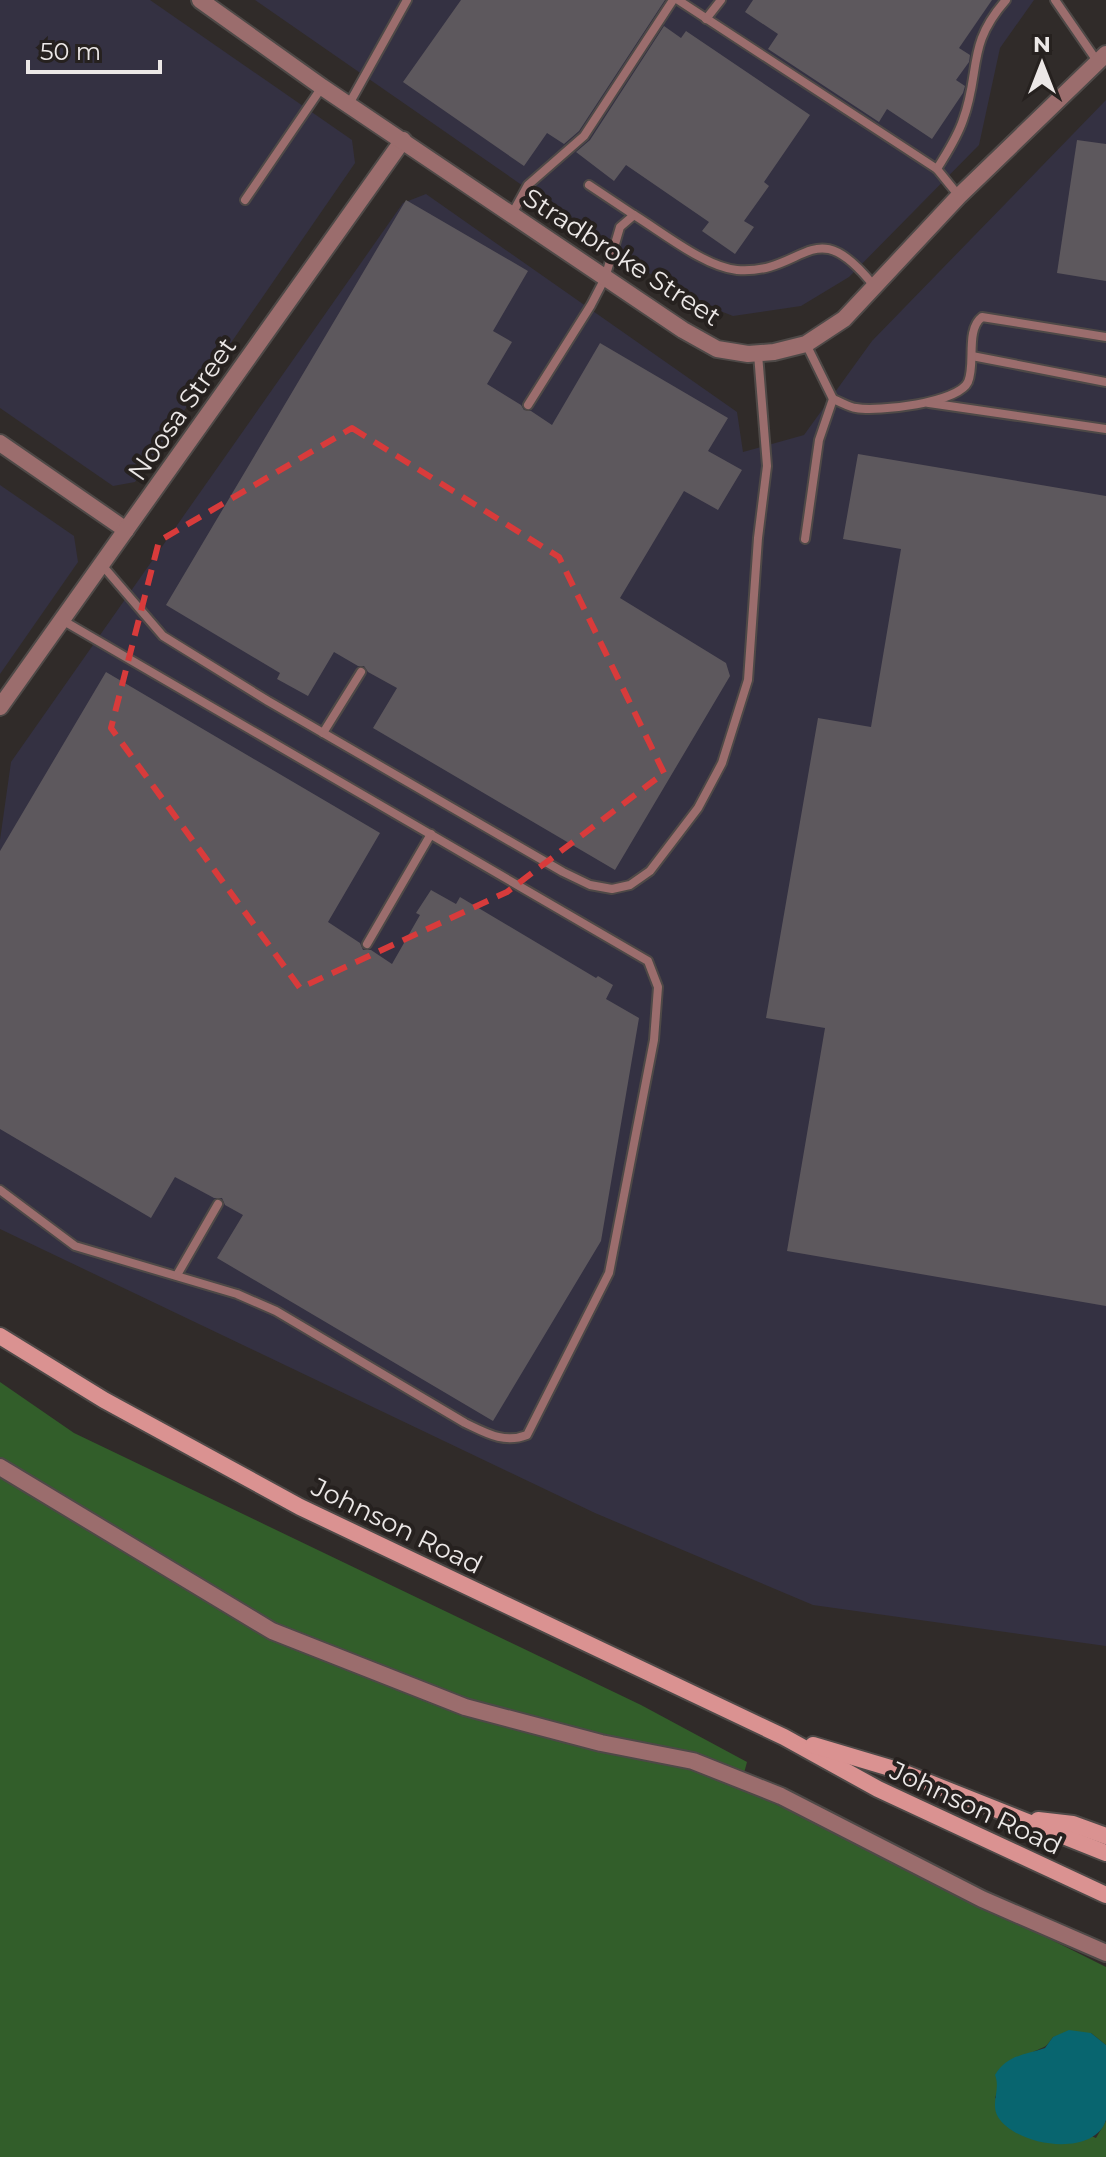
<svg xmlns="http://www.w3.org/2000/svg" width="1106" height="2157" font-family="Montserrat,sans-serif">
  <rect width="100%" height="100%" fill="#302b29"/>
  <g fill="#343142">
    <path d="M 0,0 L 150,0 L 352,140 L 355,163 L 135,482 L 113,486 L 0,408 Z"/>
    <path d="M 255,0 L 1034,0 L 1000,48 L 979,145 L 849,277 L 801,306 L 733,316 L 682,296 Z"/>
    <path d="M 1106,100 L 1106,1646 L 813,1605 L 595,1513 L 0,1229 L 0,840 L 11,762 L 403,203 L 426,194 L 737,412 L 743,452 L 804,435 L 872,341 Z"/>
    <path d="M 0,485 L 74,536 L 78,562 L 0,674 Z"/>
  </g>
  <path fill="#325e2a" d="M 0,1382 L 74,1433 L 641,1705 L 747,1762 L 740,1788 L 836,1832 L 1106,1967 L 1106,2045 L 1091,2033 L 1053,2037 C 1045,2049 1045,2046 1033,2052 C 1017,2061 1000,2082 995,2098 L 1096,2138 L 1106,2121 L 1106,2157 L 0,2157 Z"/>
  <path fill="#08656f" d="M 1069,2030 L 1091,2033 L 1106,2045 C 1106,2065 1106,2102 1106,2120 C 1095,2157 1018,2148 998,2117 C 990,2103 1001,2090 995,2075 C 1007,2055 1024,2055 1045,2048 L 1053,2037 Z"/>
  <g fill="#5d585d">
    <path d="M 461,0 L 665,0 L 579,131 L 564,144 L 547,133 L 524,166 L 403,82 Z"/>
    <path d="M 753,0 L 992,0 L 959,48 L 970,55 L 969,62 L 956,80 L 965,86 L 963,93 L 932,139 L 887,109 L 879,122 L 768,49 L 778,34 L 745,12 Z"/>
    <path d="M 664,26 L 681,38 L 686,31 L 810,115 L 764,182 L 769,186 L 744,221 L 754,227 L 735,254 L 702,231 L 709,222 L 626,165 L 614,181 L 576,152 L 590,140 Z"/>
    <path d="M 1077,140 L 1106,144 L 1106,281 L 1057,273 Z"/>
    <path d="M 406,200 L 528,271 L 493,331 L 512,342 L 487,384 L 521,405 L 524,410 L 531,411 L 552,425 L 600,343 L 728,418 L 708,451 L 742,470 L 718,510 L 684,491 L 620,598 L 726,663 L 730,676 L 615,870 L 373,728 L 397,688 L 368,672 L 364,666 L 358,666 L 334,652 L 308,696 L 277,679 L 280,673 L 166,605 Z"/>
    <path d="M 858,454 L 1106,496 L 1106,1306 L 787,1251 L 825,1028 L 766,1018 L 818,718 L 871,727 L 901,549 L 843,539 Z"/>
    <path d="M 106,672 L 380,833 L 328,922 L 360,943 L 363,950 L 371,950 L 392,964 L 420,915 L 416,913 L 431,890 L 456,904 L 460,897 L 596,978 L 598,976 L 613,985 L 606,999 L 639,1018 L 601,1241 L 493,1421 L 217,1258 L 243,1215 L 225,1205 L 222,1198 L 214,1198 L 175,1177 L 151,1218 L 0,1129 L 0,851 Z"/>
  </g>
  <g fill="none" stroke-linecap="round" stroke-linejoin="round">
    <g stroke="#4e4947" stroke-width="12">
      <g id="service">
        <path d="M 678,0 L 937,169 L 959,196"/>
        <path d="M 1055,0 L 1097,61"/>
        <path d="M 706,19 L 721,0"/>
        <path d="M 349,104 L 407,0"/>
        <path d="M 937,169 C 946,154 957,138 963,120 C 981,71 966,45 1006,0"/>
        <path d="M 245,200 L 322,87"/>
        <path d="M 512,214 L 528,185 L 584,136 L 673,0"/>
        <path d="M 634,215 C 662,232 705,267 737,270 C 806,275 813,209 874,286"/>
        <path d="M 972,356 L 1106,382"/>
        <path d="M 833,399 C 841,402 849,407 856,408 C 878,412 958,403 968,382 C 976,364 965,330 982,317 L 1106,337"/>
        <path d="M 929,403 L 1106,429"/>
        <path d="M 528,405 L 591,305 L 605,278 L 620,227 L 634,215 L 589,185"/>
        <path d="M 805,539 L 819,440 L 833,399 L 806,344"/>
        <path d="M 102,565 L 163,636 L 268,701 L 563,872 L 590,885 L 612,889 L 630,885 L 650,871 L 698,808 L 722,763 L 748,680 L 758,538 L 767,466 L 758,354"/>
        <path d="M 323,733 L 361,672"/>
        <path d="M 367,944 L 431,834"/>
        <path d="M 0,1190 L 75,1246 L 237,1294 L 276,1311 L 465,1423 C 486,1433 504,1444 527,1435 L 609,1273 L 654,1040 L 658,987 L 648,961 L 62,620"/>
        <path d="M 177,1275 L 218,1204"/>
      </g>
    </g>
    <g stroke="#4e4947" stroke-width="20">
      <g id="minor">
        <path d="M 0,443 L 126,530"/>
        <path d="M 0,707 L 403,140"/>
        <path d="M 0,1467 L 272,1631 L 465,1707 L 601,1743 L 693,1761 L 781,1796 L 982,1899 L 1106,1953"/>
      </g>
    </g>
    <g stroke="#4e4947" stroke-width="20">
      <path id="tertiary" d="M 200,0 L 322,87 L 683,330 L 717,349 L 748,354 L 774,352 L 806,344 L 844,319 L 959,196 L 1106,54"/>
    </g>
    <g stroke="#4e4947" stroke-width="20">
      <g id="secondary">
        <path d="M 0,1336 L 104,1400 L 300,1507 L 784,1737 L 878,1789 L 1106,1895"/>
        <path d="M 813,1745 L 897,1770 L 1106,1853"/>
        <path d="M 1038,1820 L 1073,1824 L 1106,1836"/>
      </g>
    </g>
    <use href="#service" stroke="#9b6d6d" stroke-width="8"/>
    <use href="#minor" stroke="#9b6d6d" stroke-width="16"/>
    <use href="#tertiary" stroke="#9b6d6d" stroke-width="16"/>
    <use href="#secondary" stroke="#da9291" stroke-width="16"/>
  </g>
  <path fill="none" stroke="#d83b3b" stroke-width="6" stroke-dasharray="16 10" stroke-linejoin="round" d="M 352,428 L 559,557 L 664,773 L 507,892 L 300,988 L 111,728 L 159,541 Z"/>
  <g text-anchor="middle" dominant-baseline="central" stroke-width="8" stroke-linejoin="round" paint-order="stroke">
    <g font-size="26" fill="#ece8e7" stroke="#26211f">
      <text transform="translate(622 257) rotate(33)">Stradbroke Street</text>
      <text transform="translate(182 409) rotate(-55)">Noosa Street</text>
      <text transform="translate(397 1526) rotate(26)">Johnson Road</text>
      <text transform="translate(976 1808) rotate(25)">Johnson Road</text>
    </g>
  </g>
  <g transform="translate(1042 64)" stroke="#26211f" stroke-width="6" paint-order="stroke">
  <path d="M0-6L14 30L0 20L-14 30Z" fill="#ece8e7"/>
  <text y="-12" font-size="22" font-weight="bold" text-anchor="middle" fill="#ece8e7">N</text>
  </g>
  <path d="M28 60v12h132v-12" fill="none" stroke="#ece8e7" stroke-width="4"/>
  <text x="40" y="60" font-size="24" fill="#ece8e7" stroke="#26211f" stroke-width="6" paint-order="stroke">50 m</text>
</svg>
